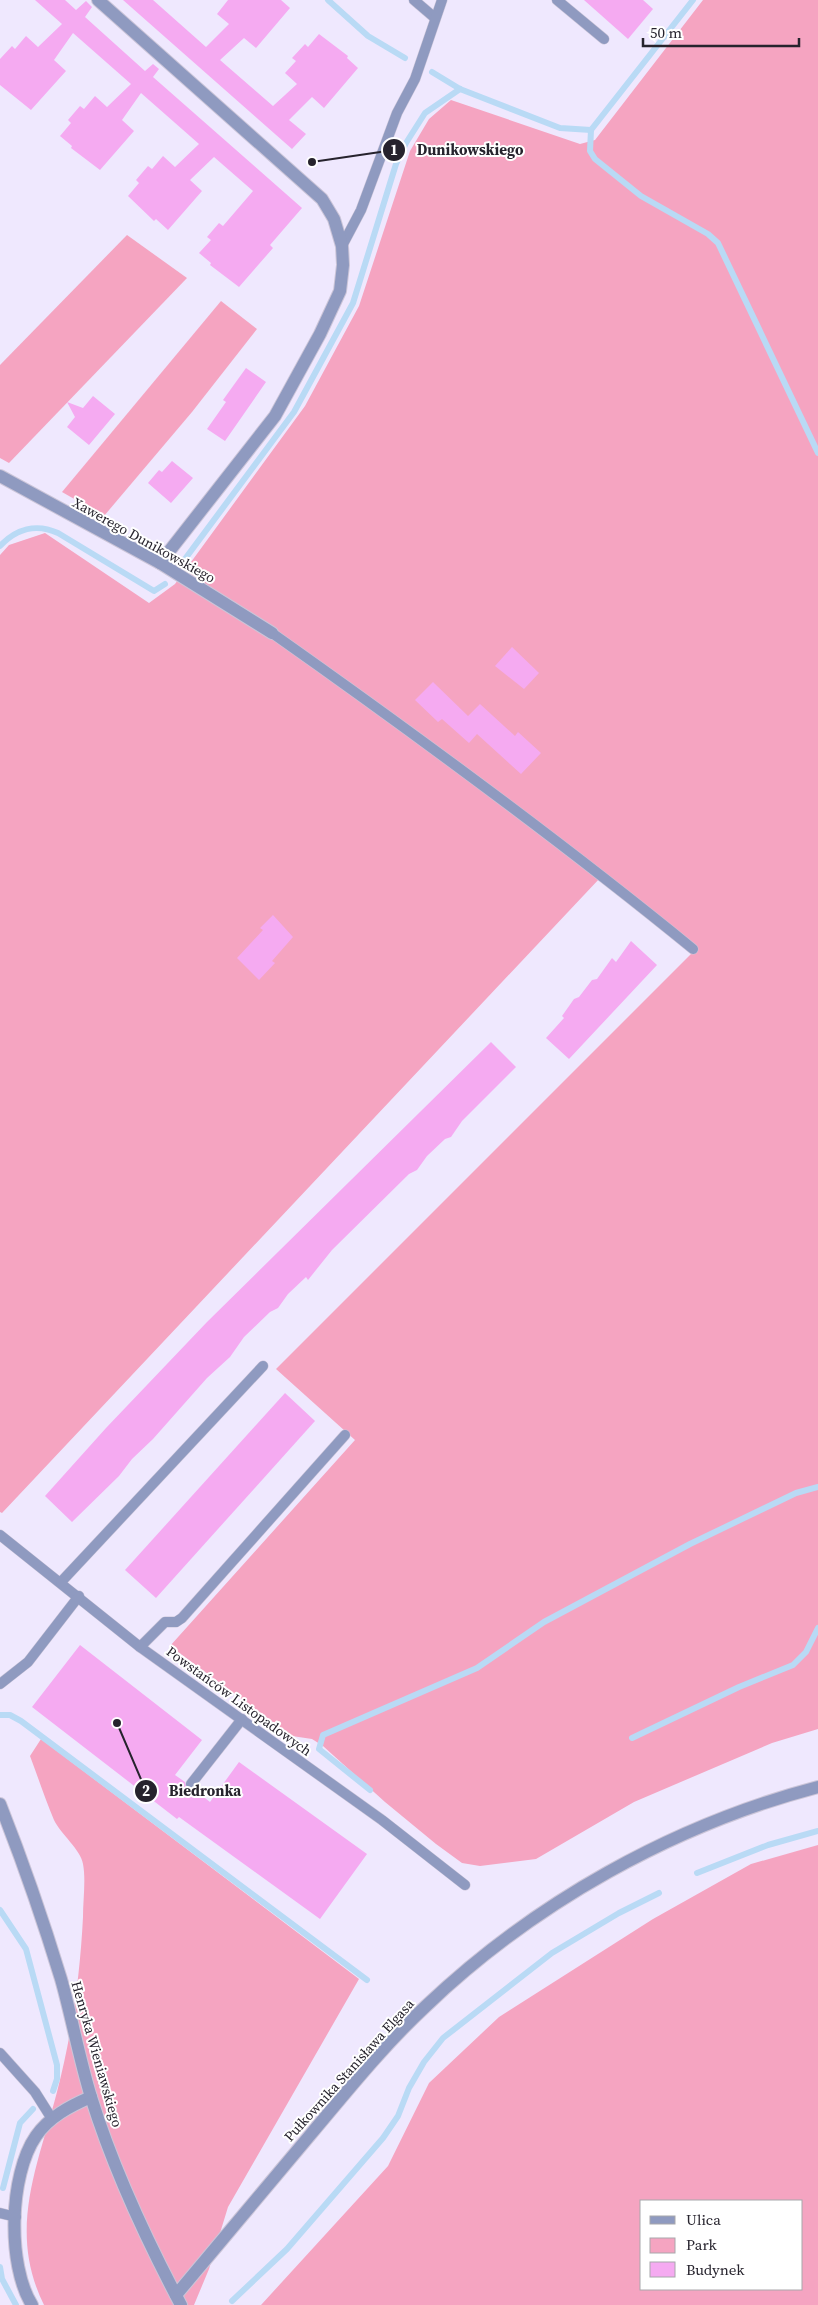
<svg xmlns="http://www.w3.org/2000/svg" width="818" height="2305" font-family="'Source Serif 4',serif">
  <rect width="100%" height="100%" fill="#efe8fe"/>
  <g fill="#f5a4c1" fill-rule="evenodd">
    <path d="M 703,0 L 818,0 L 818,1729 L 772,1743 L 634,1802 L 536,1859 L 480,1866 L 462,1863 L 436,1844 L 385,1802 L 323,1746 L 312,1739 L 292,1736 L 170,1646 L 355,1440 L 276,1369 L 691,954 L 600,878 L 2,1513 L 0,1512 L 0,555 L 9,545 L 45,533 L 149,603 L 175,584 L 305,406 L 359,306 L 410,151 L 429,119 L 451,100 L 580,144 L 595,140 Z"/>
    <path d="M 127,235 L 187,278 L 9,463 L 0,458 L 0,365 Z"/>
    <path d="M 221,301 L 257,329 L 192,412 L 104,516 L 62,492 Z"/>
    <path d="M 41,1739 L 359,1979 L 228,2207 L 209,2269 L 194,2305 L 44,2305 C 7,2230 38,2166 57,2092 C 72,2034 80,1976 83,1917 C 83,1900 86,1880 83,1864 C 81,1850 60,1833 54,1820 C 45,1799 38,1777 30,1756 Z"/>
    <path d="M 818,1845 L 818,2305 L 261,2305 L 388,2166 L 429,2083 L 499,2017 L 653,1919 L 751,1864 ZM 642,2201 L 802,2201 L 802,2289 L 642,2289 Z"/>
  </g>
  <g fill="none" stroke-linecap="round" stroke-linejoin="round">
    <g stroke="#b9daf5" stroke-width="6">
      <path d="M 328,0 L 368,36 L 405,58"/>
      <path d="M 432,72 L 460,89 L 560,128 L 591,130 L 693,0"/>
      <path d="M 591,130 L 590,151 L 595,159 L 641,196 L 708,234 L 718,243 L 818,453"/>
      <path d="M 0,546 C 16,529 36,523 58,533 L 154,591 L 165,584"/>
      <path d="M 182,563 L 294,412 L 353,303 L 396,164 L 406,143 L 425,113 L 460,89"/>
      <path d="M 0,1715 L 10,1715 L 21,1721 L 367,1980"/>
      <path d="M 632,1738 L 739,1687 L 793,1665 L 806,1652 L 818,1628"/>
      <path d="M 370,1790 L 319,1749 L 323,1735 L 477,1668 L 544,1622 L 690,1544 L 796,1493 L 818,1487"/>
      <path d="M 697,1873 L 768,1845 L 818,1831"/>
      <path d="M 0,1910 L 26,1949 L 57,2065 L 57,2079 L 53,2091"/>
      <path d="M 3,2188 L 20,2123 L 33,2109"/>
      <path d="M 0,2267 L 2,2279 L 16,2305"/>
      <path d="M 232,2301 L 287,2249 L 383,2138 L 398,2116 L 409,2088 L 424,2062 L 443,2038 L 552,1953 L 619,1913 L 659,1893"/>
    </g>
  </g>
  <g fill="#f5aaf1">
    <path d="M 35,0 L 65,0 L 76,10 L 86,1 L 92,7 L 85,17 L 145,71 L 153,64 L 159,69 L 153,77 L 302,208 L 270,245 L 273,248 L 239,287 L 210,265 L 211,263 L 199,253 L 211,240 L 207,237 L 219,223 L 223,226 L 253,191 L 214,157 L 190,180 L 202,191 L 168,230 L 156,219 L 154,221 L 128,196 L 139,183 L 136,180 L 148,166 L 152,169 L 163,156 L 175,167 L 199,144 L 141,93 L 122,120 L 134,131 L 100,170 L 71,148 L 72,146 L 60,136 L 71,123 L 68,120 L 80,106 L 84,109 L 95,96 L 107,107 L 131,84 L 73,33 L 54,60 L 66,71 L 31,110 L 0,85 L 0,59 L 12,46 L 15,49 L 26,36 L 38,47 L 62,24 Z"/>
    <path d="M 123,0 L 153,0 L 206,47 L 229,24 L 217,14 L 228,0 L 281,0 L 290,8 L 256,48 L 244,38 L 220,60 L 273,106 L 297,84 L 285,73 L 296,61 L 292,58 L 305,44 L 308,47 L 319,34 L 348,56 L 347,58 L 358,68 L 324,108 L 312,97 L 289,120 L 306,134 L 292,149 Z"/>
    <path d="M 584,0 L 643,0 L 653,9 L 628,39 Z"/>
    <path d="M 246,368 L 266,382 L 225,441 L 207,429 L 226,402 L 223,400 Z"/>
    <path d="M 93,396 L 115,414 L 89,445 L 67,427 L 75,417 L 67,402 L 83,408 Z"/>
    <path d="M 172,461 L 193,478 L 171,503 L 148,483 L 159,470 L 162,472 Z"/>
    <path d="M 512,647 L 539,673 L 524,689 L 495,666 Z"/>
    <path d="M 433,682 L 468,716 L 480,704 L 515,736 L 518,732 L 541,753 L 521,774 L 477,734 L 469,743 L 442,719 L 438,722 L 415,700 Z"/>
    <path d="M 273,915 L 293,937 L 272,961 L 275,963 L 259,980 L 237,958 L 263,930 L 260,928 Z"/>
    <path d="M 631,941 L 657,965 L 569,1059 L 546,1038 L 564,1018 L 562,1016 L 574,999 L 579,997 L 592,980 L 597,979 L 612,958 L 616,962 Z"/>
    <path d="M 491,1042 L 516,1067 L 462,1121 L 451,1137 L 445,1139 L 427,1156 L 417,1170 L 409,1174 L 332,1250 L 308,1280 L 306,1277 L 288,1294 L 278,1308 L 270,1312 L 244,1337 L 230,1357 L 207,1378 L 153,1439 L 132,1459 L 119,1476 L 72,1522 L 45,1496 L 106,1428 L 207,1322 Z"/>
    <path d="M 285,1393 L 315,1421 L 156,1598 L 125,1570 Z"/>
    <path d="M 80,1645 L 202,1740 L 175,1775 L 185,1782 L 187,1790 L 195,1790 L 210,1802 L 239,1762 L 367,1854 L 320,1919 L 179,1817 L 177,1819 L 32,1707 Z"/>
  </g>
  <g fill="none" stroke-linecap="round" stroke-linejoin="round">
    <g stroke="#cbc5d8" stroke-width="11">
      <g id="service">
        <path d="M 414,0 L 435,18"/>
        <path d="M 557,0 L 604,39"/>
        <path d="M 342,246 L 361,210 L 397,113 L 415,79 L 442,0"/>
        <path d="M 272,633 C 415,734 557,838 693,949"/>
        <path d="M 0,1535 L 140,1647 L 382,1820 L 465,1885"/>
        <path d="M 61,1582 L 263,1366"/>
        <path d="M 140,1647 L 165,1622 L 176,1622 L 182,1618 L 345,1435"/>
        <path d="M 0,1684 L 28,1662 L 79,1596"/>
        <path d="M 191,1784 L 242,1719"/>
        <path d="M 0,2053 L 35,2092 L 52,2119"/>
        <path d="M 0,2213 L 16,2217"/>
      </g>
    </g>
    <g stroke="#cbc5d8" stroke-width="14">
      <g id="minor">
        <path d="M 98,0 L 322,199 L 334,219 L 342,246 L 343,265 L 340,291 L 320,334 L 275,416 L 160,563"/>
        <path d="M 0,476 L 160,563 L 272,633"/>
        <path d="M 32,2305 C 7,2265 9,2175 36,2136 C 49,2117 70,2106 91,2097"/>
      </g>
    </g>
    <g stroke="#cbc5d8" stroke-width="14">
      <g id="tertiary">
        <path d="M 0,1804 C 23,1862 43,1920 61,1979 C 72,2018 79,2058 91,2097 C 113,2168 146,2239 181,2305"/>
        <path d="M 176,2295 C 221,2241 266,2188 311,2134 C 348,2090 384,2045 426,2006 C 534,1903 673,1825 818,1787"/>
      </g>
    </g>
    <use href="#service" stroke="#8f9ac0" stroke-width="10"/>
    <use href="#minor" stroke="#8f9ac0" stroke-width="12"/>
    <use href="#tertiary" stroke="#8f9ac0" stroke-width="12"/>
  </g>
  <g text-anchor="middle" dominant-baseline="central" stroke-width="4" stroke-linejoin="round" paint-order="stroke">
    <g font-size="14" fill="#26232d" stroke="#fff">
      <text transform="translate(144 540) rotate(29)">Xawerego Dunikowskiego</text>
      <text transform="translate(239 1701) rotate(36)">Powstańców Listopadowych</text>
      <text transform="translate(97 2054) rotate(74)">Henryka Wieniawskiego</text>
      <text transform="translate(349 2070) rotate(-48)">Pułkownika Stanisława Elgasa</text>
    </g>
  </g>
  <path fill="none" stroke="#26232d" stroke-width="2" d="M312 162L394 150M117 1723L146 1791"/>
  <g fill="#26232d" stroke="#fff" stroke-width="2">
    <circle cx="312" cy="162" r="5"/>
    <circle cx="117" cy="1723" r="5"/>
    <circle cx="394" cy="150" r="12"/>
    <circle cx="146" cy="1791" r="12"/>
  </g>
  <g font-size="15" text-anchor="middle" font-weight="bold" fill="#fff">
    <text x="394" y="155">1</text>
    <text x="146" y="1796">2</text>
  </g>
  <g font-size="15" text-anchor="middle" font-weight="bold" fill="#26232d" stroke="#fff" stroke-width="4" stroke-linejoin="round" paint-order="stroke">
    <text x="470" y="155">Dunikowskiego</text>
    <text x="205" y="1796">Biedronka</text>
  </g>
  <rect x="640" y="2200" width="162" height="90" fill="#ffffff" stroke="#a8a7ab"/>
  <rect x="650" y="2216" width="25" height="8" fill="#8f9ac0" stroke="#a8a7ab"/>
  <text x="686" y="2225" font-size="15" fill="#26232d">Ulica</text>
  <rect x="650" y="2238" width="25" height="15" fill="#f5a4c1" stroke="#a8a7ab"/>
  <text x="686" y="2250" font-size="15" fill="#26232d">Park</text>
  <rect x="650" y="2262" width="25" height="15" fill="#f5aaf1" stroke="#a8a7ab"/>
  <text x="686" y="2275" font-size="15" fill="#26232d">Budynek</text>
  <path d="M643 38v8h156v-8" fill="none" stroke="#26232d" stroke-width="2.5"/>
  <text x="650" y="38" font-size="15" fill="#26232d" stroke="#ffffff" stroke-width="4" paint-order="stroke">50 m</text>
</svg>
